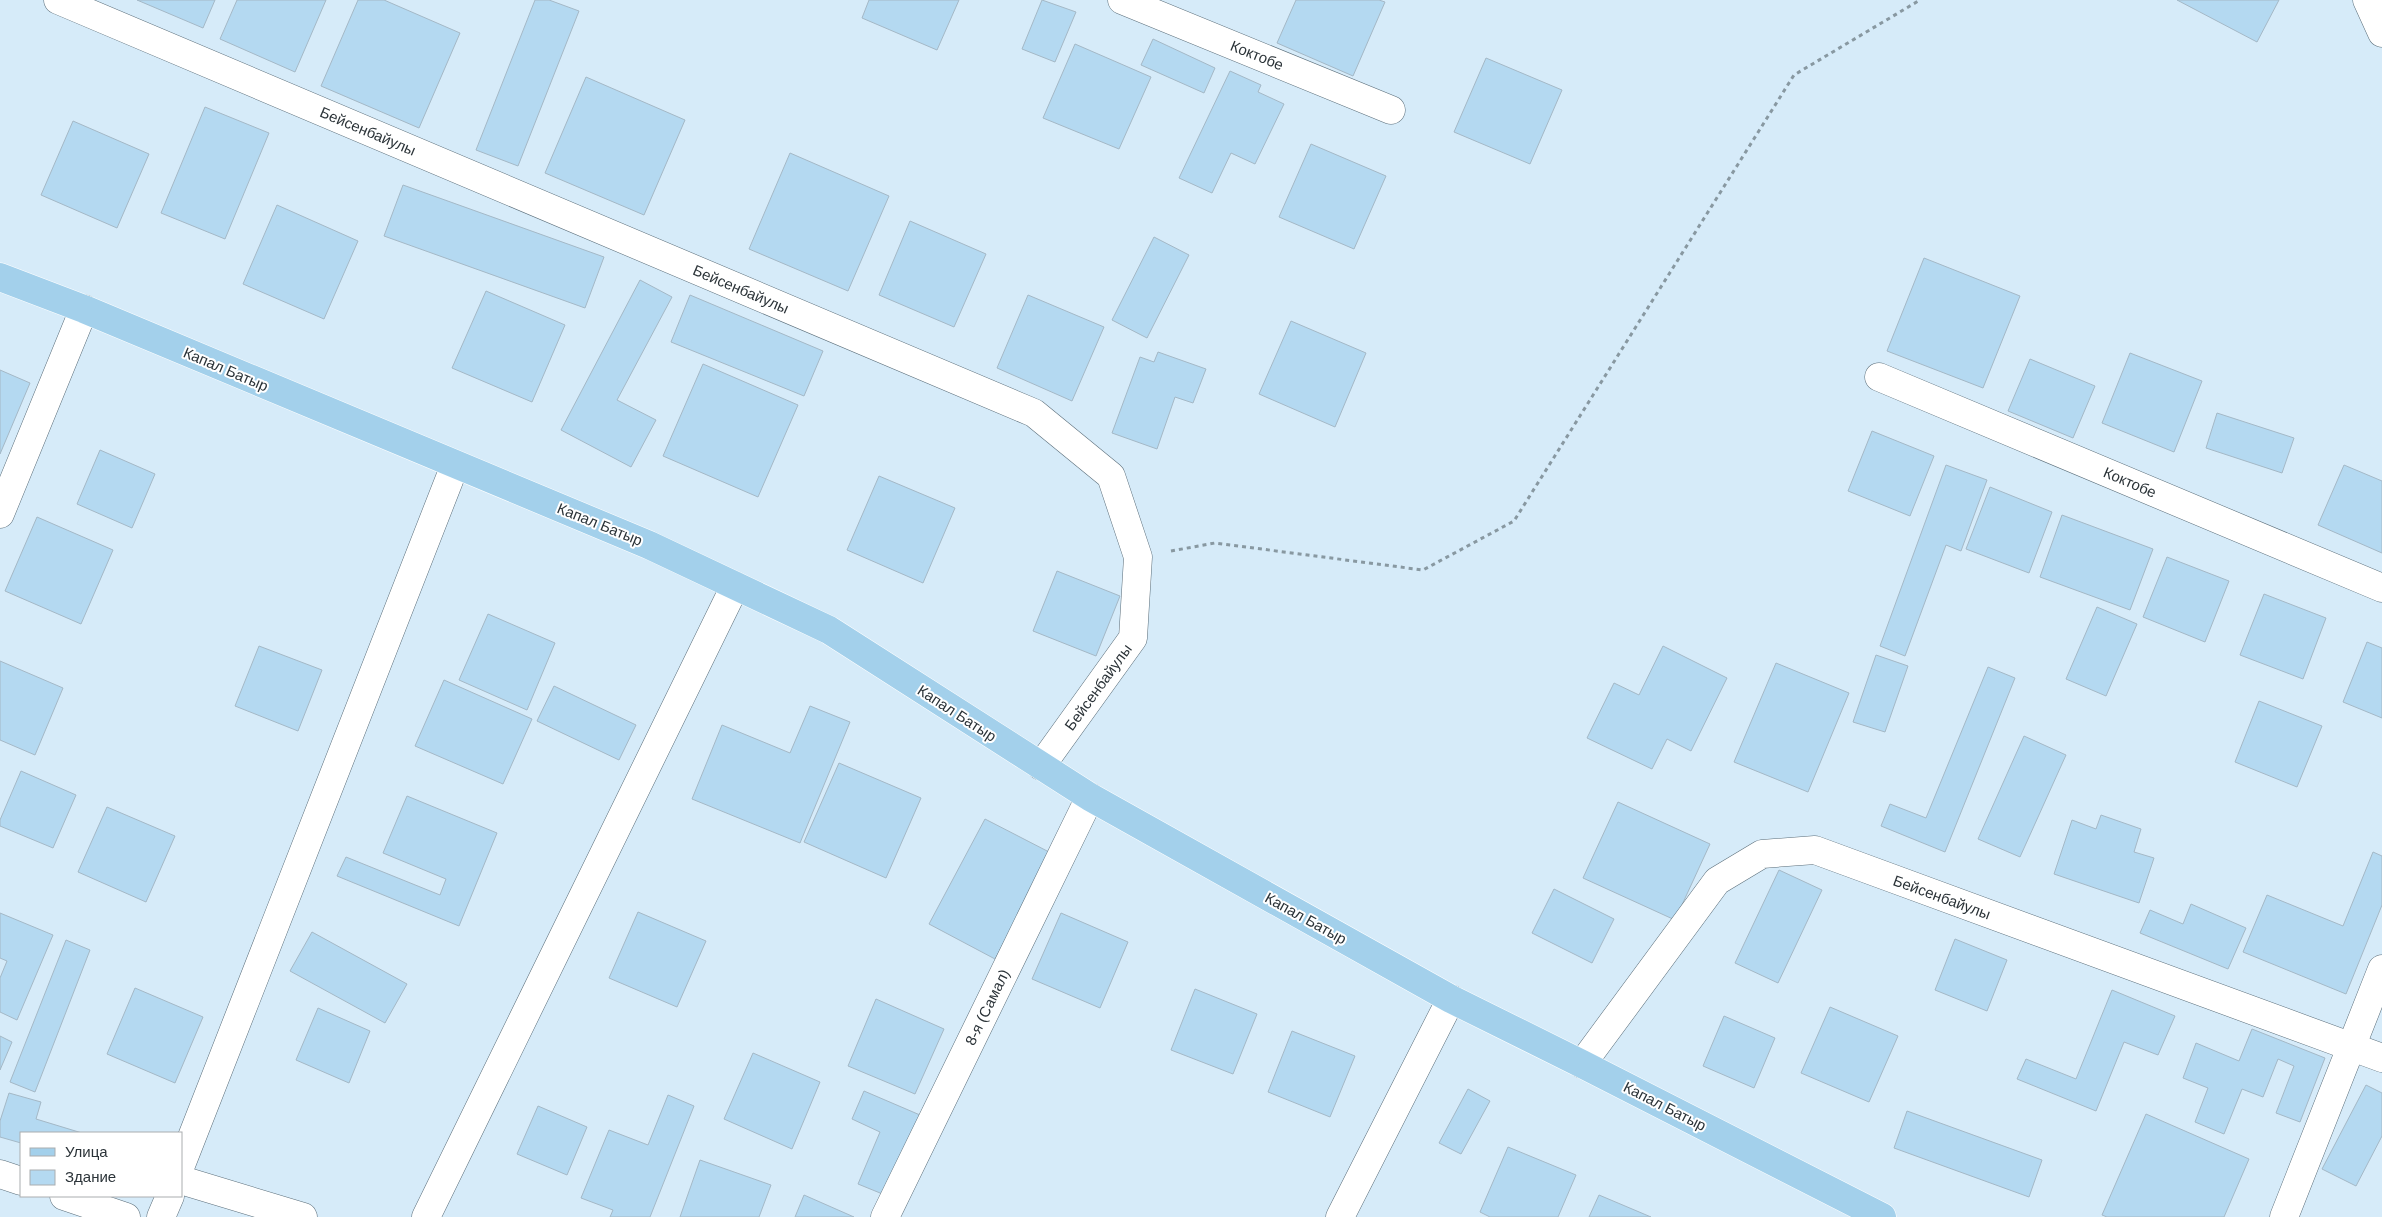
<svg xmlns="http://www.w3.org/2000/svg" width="2382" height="1217" font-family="Helvetica,sans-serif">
  <rect width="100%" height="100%" fill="#d6ebf9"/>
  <g fill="#b4d9f1" stroke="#a4b8c6">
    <path d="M 137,0 L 215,0 L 203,28 Z"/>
    <path d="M 237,0 L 326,0 L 295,72 L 220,39 Z"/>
    <path d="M 358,0 L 384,0 L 460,33 L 419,128 L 321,86 Z"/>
    <path d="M 535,0 L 549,0 L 579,11 L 518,166 L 476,150 Z"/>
    <path d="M 869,0 L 959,0 L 937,50 L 862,18 Z"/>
    <path d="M 1042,0 L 1076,12 L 1055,62 L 1022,49 Z"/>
    <path d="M 1296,0 L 1379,0 L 1385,2 L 1353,76 L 1277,43 Z"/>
    <path d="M 2177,0 L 2279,0 L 2257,42 Z"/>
    <path d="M 1153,39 L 1215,68 L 1204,93 L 1141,65 Z"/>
    <path d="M 1075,44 L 1151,77 L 1119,149 L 1043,118 Z"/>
    <path d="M 1486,58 L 1562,90 L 1530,164 L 1454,132 Z"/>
    <path d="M 1230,71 L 1261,85 L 1258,92 L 1284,104 L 1255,164 L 1231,153 L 1212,193 L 1179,178 Z"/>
    <path d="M 586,77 L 685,120 L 644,215 L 545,173 Z"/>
    <path d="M 205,107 L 269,133 L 225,239 L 161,213 Z"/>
    <path d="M 73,121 L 149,154 L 117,228 L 41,195 Z"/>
    <path d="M 1311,144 L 1386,176 L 1354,249 L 1279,217 Z"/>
    <path d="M 790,153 L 889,196 L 848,291 L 749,249 Z"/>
    <path d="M 403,185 L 604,257 L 585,308 L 384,236 Z"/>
    <path d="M 277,205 L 358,241 L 324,319 L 243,284 Z"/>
    <path d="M 910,221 L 986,254 L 954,327 L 879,295 Z"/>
    <path d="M 1154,237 L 1189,255 L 1147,338 L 1112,320 Z"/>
    <path d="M 1924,258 L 2020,296 L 1983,388 L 1887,351 Z"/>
    <path d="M 640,280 L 672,297 L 617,400 L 656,420 L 631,467 L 561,430 Z"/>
    <path d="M 486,291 L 565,325 L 532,402 L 452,368 Z"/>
    <path d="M 690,295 L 823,351 L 804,396 L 671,342 Z"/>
    <path d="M 1028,295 L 1104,327 L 1072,401 L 997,368 Z"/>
    <path d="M 1291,321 L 1366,353 L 1335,427 L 1259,394 Z"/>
    <path d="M 1158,352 L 1206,369 L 1193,403 L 1175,397 L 1157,449 L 1112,433 L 1140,357 L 1154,362 Z"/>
    <path d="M 2130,353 L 2202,381 L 2174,452 L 2102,423 Z"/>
    <path d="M 2030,359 L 2095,386 L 2073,438 L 2008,411 Z"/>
    <path d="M 703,364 L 798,405 L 758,497 L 663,456 Z"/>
    <path d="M 0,370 L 30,383 L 0,454 Z"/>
    <path d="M 2217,413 L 2294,438 L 2282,473 L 2206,448 Z"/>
    <path d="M 1872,431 L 1934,456 L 1910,516 L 1848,491 Z"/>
    <path d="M 100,450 L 155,474 L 132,528 L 77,504 Z"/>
    <path d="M 1946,465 L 1987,480 L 1961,551 L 1946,545 L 1905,656 L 1880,646 Z"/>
    <path d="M 2344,465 L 2382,481 L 2382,553 L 2318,525 Z"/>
    <path d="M 879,476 L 955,508 L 923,583 L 847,550 Z"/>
    <path d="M 1990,487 L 2052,512 L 2029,573 L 1966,549 Z"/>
    <path d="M 2062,515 L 2153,549 L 2130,610 L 2040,577 Z"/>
    <path d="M 37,517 L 113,550 L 81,624 L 5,591 Z"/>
    <path d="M 2167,557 L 2229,581 L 2205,642 L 2143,617 Z"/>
    <path d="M 1057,571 L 1120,596 L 1096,656 L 1033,631 Z"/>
    <path d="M 2264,594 L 2326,618 L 2303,679 L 2240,655 Z"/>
    <path d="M 2097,607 L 2137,624 L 2106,696 L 2066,679 Z"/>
    <path d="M 488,614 L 555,643 L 527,710 L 459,680 Z"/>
    <path d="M 2367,642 L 2382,648 L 2382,718 L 2343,702 Z"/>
    <path d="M 259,646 L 322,670 L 298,731 L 235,706 Z"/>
    <path d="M 1663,646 L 1727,678 L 1691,751 L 1667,739 L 1652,769 L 1587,738 L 1614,683 L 1639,695 Z"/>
    <path d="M 1876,655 L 1908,666 L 1885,732 L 1853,722 Z"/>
    <path d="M 0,661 L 63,688 L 35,755 L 0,740 Z"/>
    <path d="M 1776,663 L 1849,693 L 1808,792 L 1734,762 Z"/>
    <path d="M 1988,667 L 2015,678 L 1945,852 L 1881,826 L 1890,804 L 1926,818 Z"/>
    <path d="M 444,680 L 532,719 L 503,784 L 415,746 Z"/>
    <path d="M 554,686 L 636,725 L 619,760 L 537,721 Z"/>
    <path d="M 2259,701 L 2322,726 L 2297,787 L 2235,762 Z"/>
    <path d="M 810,706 L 850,722 L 800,843 L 692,799 L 722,725 L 790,753 Z"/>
    <path d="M 2024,736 L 2066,755 L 2020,857 L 1978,839 Z"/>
    <path d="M 839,763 L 921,798 L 886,878 L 804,842 Z"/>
    <path d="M 21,771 L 76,795 L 53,848 L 0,826 L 0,820 Z"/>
    <path d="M 407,796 L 497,833 L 459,926 L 337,876 L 346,857 L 440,895 L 446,879 L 383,853 Z"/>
    <path d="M 1618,802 L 1710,844 L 1675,920 L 1583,878 Z"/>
    <path d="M 107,807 L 175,836 L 146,902 L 78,872 Z"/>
    <path d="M 2101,815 L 2141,829 L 2134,852 L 2154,858 L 2139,903 L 2054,874 L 2072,820 L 2096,829 Z"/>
    <path d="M 985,819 L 1051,853 L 995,959 L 929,924 Z"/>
    <path d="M 2373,852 L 2382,856 L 2382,905 L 2346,994 L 2243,952 L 2267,895 L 2343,926 Z"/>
    <path d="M 1779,870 L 1822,890 L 1778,983 L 1735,963 Z"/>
    <path d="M 1554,889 L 1614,919 L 1592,963 L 1532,933 Z"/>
    <path d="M 2191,904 L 2246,928 L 2228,969 L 2140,933 L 2150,910 L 2183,924 Z"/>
    <path d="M 638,912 L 706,941 L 677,1007 L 609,978 Z"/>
    <path d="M 0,913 L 53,935 L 17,1020 L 0,1012 L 0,978 L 7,961 L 0,958 Z"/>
    <path d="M 1061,913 L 1128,942 L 1100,1008 L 1032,979 Z"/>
    <path d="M 312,932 L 407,984 L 385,1023 L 290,971 Z"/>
    <path d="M 1955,939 L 2007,960 L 1987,1011 L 1935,990 Z"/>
    <path d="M 66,940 L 90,950 L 35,1092 L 10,1082 Z"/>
    <path d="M 135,988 L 203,1017 L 175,1083 L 107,1054 Z"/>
    <path d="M 1195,989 L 1257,1014 L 1233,1074 L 1171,1050 Z"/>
    <path d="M 2112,990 L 2175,1016 L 2158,1055 L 2124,1042 L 2096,1111 L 2017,1079 L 2026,1059 L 2076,1079 Z"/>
    <path d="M 876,999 L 944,1029 L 915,1094 L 848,1066 Z"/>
    <path d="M 1830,1007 L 1898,1036 L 1869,1102 L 1801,1073 Z"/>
    <path d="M 318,1008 L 370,1031 L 349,1083 L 296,1060 Z"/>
    <path d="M 1724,1016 L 1775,1038 L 1754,1088 L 1703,1066 Z"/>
    <path d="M 2252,1029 L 2325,1058 L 2300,1122 L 2276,1113 L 2294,1066 L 2278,1059 L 2263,1097 L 2242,1089 L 2224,1134 L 2195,1122 L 2208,1088 L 2183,1078 L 2196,1043 L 2239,1061 Z"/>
    <path d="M 1292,1031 L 1355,1056 L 1330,1117 L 1268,1092 Z"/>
    <path d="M 0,1036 L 12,1042 L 0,1070 Z"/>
    <path d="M 753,1053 L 820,1082 L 792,1149 L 724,1119 Z"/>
    <path d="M 2366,1085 L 2382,1093 L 2382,1136 L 2356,1186 L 2322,1169 Z"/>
    <path d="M 1468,1089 L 1490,1101 L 1461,1154 L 1439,1143 Z"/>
    <path d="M 864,1091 L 920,1115 L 885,1195 L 858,1184 L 880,1132 L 852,1119 Z"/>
    <path d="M 9,1093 L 41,1102 L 36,1119 L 82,1133 L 21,1133 L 21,1143 L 0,1137 L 0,1121 Z"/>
    <path d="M 668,1095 L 694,1106 L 650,1217 L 610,1217 L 613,1210 L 581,1198 L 609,1130 L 648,1145 Z"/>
    <path d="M 538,1106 L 587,1127 L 567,1175 L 517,1154 Z"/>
    <path d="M 1907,1111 L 2042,1160 L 2029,1197 L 1894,1148 Z"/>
    <path d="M 2146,1114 L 2249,1159 L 2224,1217 L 2107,1217 L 2102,1215 Z"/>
    <path d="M 1508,1147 L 1576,1175 L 1558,1217 L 1490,1217 L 1480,1212 Z"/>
    <path d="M 700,1160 L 771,1185 L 759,1217 L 680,1217 Z"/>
    <path d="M 804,1195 L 854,1217 L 795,1217 Z"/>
    <path d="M 1599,1195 L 1651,1217 L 1589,1217 Z"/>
  </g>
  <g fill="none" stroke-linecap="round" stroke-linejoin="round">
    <g stroke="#5b6e7a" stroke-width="29">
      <g id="minor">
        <path d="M 58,0 L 1034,413 L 1111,476 L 1138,557 L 1133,638 L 1041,766"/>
        <path d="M 1122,0 L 1391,110"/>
        <path d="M 2367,0 L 2382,33"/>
        <path d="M 1879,377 L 2382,588"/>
        <path d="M 0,514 L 84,309"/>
        <path d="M 1582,1064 L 1717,881 L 1762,854 L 1815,850 L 2382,1058"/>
        <path d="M 181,1165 L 455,465"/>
        <path d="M 0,1174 L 21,1181"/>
        <path d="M 181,1180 L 303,1217"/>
        <path d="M 64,1196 L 126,1217"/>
        <path d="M 161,1217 L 170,1196"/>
        <path d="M 426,1217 L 735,586"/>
        <path d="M 885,1217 L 1090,797"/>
        <path d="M 1340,1217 L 1451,999"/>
        <path d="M 2284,1217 L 2382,969"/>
      </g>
    </g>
    <g stroke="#fff" stroke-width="29">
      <path id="major" d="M 0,277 L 84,309 L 649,545 L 829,630 L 1090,797 L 1451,999 L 1582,1064 L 1882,1217"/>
    </g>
    <path stroke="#8898a1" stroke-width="3" stroke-dasharray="4 4" stroke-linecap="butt" d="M 1171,551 L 1215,543 L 1423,570 L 1514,521 L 1794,75 L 1920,0"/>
    <use href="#minor" stroke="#fff" stroke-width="28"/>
    <use href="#major" stroke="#a3d0eb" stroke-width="28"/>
  </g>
  <g text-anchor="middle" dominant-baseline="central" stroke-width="4" stroke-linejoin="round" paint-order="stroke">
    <g font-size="15" fill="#2b3338" stroke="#fff">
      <text transform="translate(1257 55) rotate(22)">Коктобе</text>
      <text transform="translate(368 131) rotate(23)">Бейсенбайулы</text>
      <text transform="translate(741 289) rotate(23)">Бейсенбайулы</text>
      <text transform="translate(226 369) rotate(23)">Капал Батыр</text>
      <text transform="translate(2130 482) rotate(23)">Коктобе</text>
      <text transform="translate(600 524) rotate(22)">Капал Батыр</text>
      <text transform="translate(1098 687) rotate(-54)">Бейсенбайулы</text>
      <text transform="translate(957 713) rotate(33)">Капал Батыр</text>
      <text transform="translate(1942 897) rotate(20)">Бейсенбайулы</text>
      <text transform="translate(1306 918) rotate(29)">Капал Батыр</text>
      <text transform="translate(987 1007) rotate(-64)">8-я (Самал)</text>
      <text transform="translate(1665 1106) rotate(27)">Капал Батыр</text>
    </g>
  </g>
  <rect x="20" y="1132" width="162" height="65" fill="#ffffff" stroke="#aaadaf"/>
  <rect x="30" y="1148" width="25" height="8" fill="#a3d0eb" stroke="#aaadaf"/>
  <text x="65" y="1157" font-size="15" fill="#2b3338">Улица</text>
  <rect x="30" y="1170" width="25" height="15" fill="#b4d9f1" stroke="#aaadaf"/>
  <text x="65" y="1182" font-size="15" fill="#2b3338">Здание</text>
</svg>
